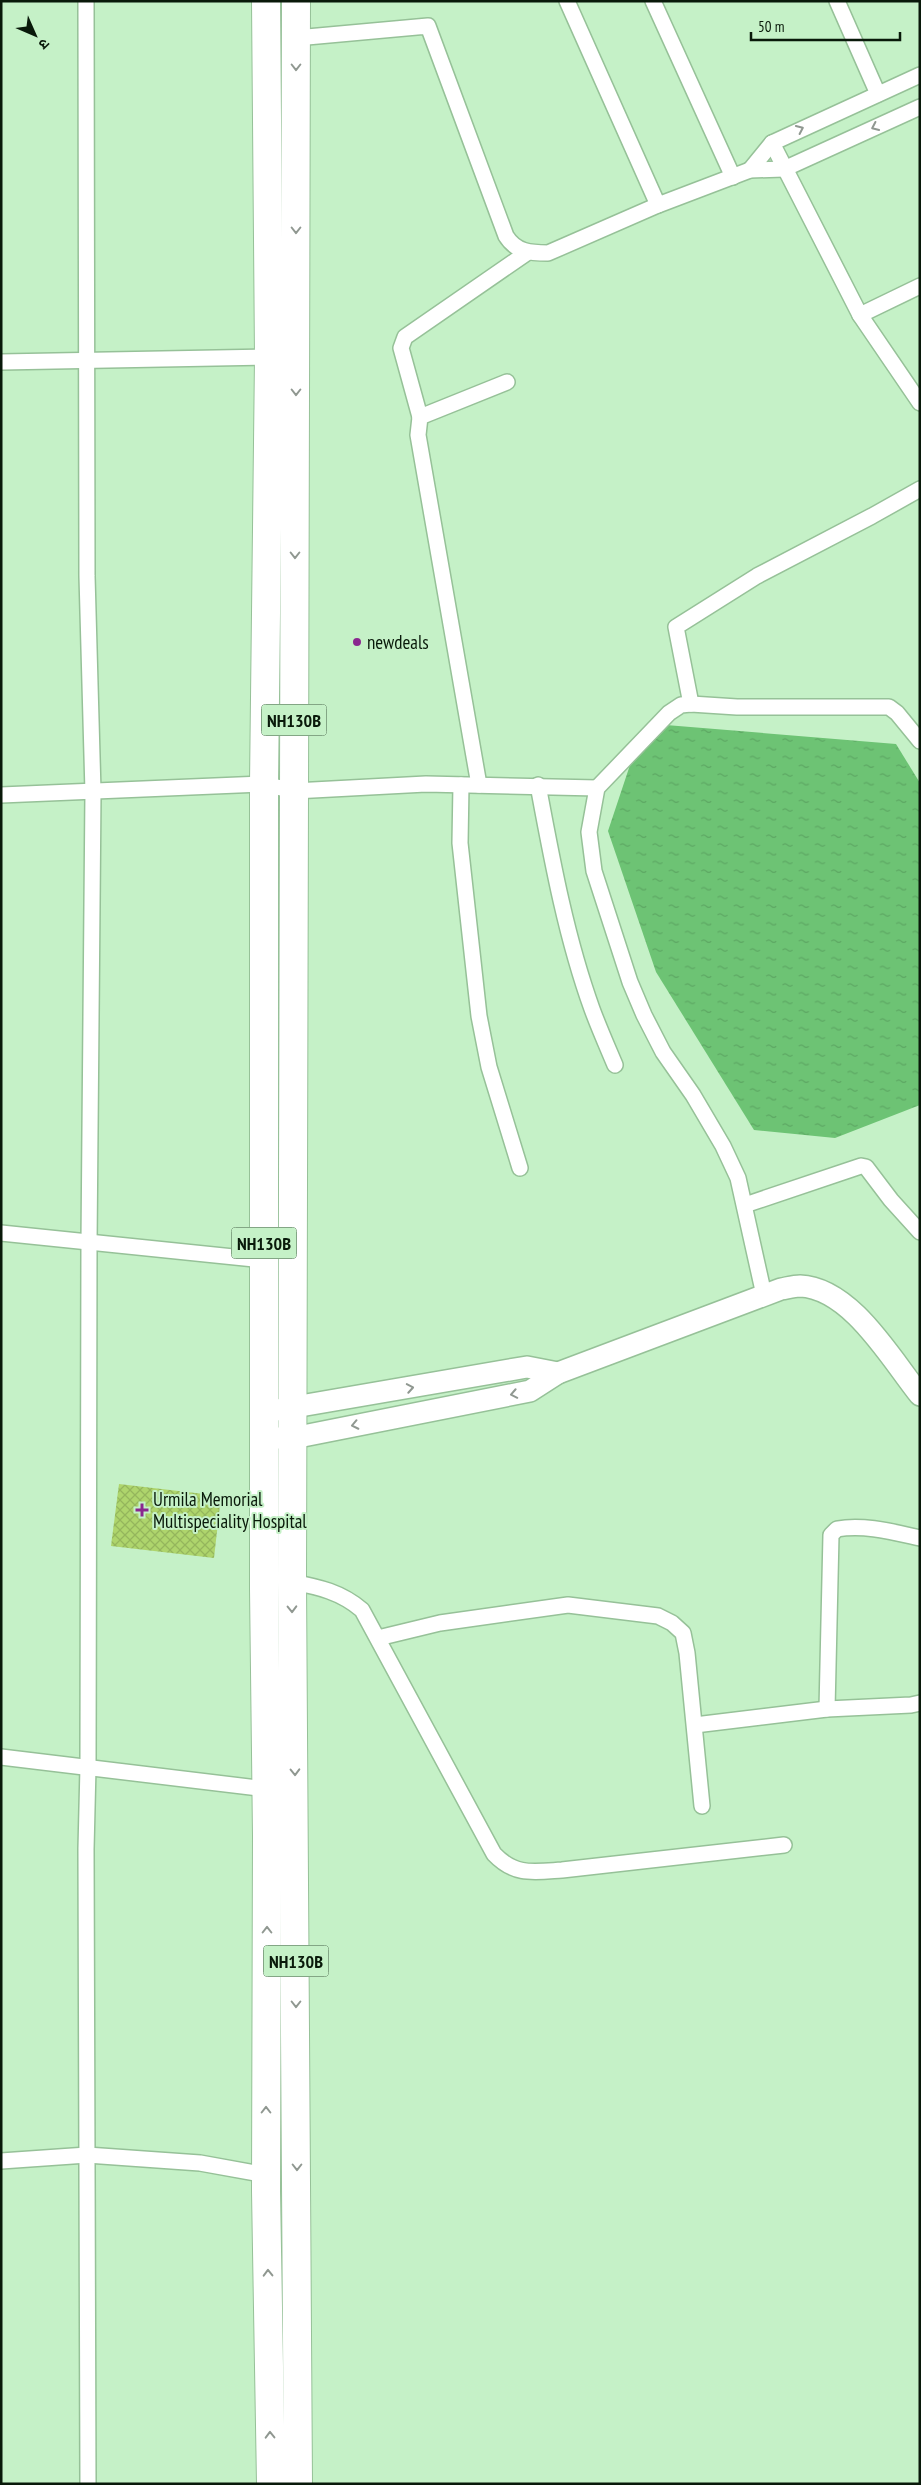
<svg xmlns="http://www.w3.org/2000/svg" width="921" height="2485" font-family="'PT Sans Narrow','Noto Sans Devanagari',sans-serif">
  <defs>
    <pattern id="water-ripples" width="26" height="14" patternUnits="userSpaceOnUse" patternTransform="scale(1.25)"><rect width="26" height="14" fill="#6dc374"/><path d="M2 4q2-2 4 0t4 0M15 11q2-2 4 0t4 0" fill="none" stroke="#5da763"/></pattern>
    <pattern id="building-cross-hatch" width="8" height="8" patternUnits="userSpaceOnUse" patternTransform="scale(1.25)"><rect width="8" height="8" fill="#aed56c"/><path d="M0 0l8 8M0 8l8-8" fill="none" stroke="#94b65c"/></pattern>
  </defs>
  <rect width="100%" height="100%" fill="#c5f1c7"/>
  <path fill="url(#water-ripples)" d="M 666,725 L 896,744 L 920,783 L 920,1105 L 835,1138 L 754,1130 L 656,972 L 608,831 L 634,753 Z"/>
  <path fill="url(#building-cross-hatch)" d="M 119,1484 L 221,1496 L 214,1558 L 111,1546 Z"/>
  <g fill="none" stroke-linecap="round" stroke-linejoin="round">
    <g stroke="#96c198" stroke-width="18">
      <g id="street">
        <path d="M 86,1 L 87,576 L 93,792 L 89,1243 L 88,1767 L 86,1849 L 88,2484"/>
        <path d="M 567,1 L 658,205"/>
        <path d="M 653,1 L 733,177"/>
        <path d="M 837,1 L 878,94"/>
        <path d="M 296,38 L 428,26 L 506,236 C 516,252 530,253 548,253 L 658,205 L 750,170 L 784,169 L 920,107"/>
        <path d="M 772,143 L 860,315 L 920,403"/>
        <path d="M 750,170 L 772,143 L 920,75"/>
        <path d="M 860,315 L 920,286"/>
        <path d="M 1,362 L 275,357"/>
        <path d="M 420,417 L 401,348 L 405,337 L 528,252"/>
        <path d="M 691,704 L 676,627 L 757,576 L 872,516 L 920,489"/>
        <path d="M 461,785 L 460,843 L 479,1016 L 489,1067 L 520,1168"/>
        <path d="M 479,785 L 418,435 L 420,417 L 507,382"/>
        <path d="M 538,785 C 552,860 566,937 592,1009 C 599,1028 607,1046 615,1065"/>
        <path d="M 1,795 L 264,784 L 294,791 L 426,784 L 597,788"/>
        <path d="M 745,1205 L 861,1166 L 866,1167 L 891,1200 L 920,1232"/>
        <path d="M 1,1233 L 264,1260"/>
        <path d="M 764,1295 L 738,1178 L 723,1146 L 693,1095 L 663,1052 L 644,1015 L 630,982 L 594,871 L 589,832 L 597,788 L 669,713 L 681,705 L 691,704 L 737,707 L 889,707 L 897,713 L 920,741"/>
        <path d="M 292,1582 C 319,1587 341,1592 362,1610 L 494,1854 C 515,1876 533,1872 562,1870 L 784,1845"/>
        <path d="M 378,1638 L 440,1623 L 568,1605 L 658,1616 L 672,1623 L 683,1633 L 687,1653 L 702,1806"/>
        <path d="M 827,1709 L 831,1535 L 837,1529 C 864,1524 893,1532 920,1538"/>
        <path d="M 695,1725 L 827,1709 L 911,1705 L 920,1703"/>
        <path d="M 1,1757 L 266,1789"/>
        <path d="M 1,2161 L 87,2155 L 200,2163 L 266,2175"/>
      </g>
    </g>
    <g stroke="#96c198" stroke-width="24">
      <g id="secondary">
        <path d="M 277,1410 L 527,1367 L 558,1373"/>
        <path d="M 278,1438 L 293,1438 L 530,1391 L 558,1373 L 781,1289 C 787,1288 794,1286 800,1286 C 851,1288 891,1359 920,1395"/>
      </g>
    </g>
    <g stroke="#96c198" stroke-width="30">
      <g id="highway">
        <path d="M 266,1 L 269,358 L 264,784 L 264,1589 L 267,1835 L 266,2191 L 271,2484"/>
        <path d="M 296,1 L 292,1582 L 298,2484"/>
      </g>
    </g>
    <use href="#street" stroke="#fff" stroke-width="15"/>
    <use href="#secondary" stroke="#fff" stroke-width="21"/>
    <use href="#highway" stroke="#fff" stroke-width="28"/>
  </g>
  <defs><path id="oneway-chevron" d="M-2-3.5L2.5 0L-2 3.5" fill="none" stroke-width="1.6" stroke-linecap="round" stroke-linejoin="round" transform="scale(1.25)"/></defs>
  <g stroke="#909891">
    <use href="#oneway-chevron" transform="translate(296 67) rotate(90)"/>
    <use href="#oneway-chevron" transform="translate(875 127) rotate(155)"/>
    <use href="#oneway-chevron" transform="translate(800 129) rotate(-25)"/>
    <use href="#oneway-chevron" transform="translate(296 230) rotate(90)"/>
    <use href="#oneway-chevron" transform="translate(296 392) rotate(90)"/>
    <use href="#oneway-chevron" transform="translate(295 555) rotate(90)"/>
    <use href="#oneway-chevron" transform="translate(410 1388) rotate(-10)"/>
    <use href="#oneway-chevron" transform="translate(514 1394) rotate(169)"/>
    <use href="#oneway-chevron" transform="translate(355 1425) rotate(168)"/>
    <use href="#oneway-chevron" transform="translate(292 1609) rotate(89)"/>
    <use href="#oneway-chevron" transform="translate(295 1772) rotate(89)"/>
    <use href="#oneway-chevron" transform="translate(267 1930) rotate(-90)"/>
    <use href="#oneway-chevron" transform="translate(296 2004) rotate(90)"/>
    <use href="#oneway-chevron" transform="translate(266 2110) rotate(-90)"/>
    <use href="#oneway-chevron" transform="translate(297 2167) rotate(90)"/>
    <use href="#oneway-chevron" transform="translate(268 2273) rotate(-91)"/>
    <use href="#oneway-chevron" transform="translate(270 2435) rotate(-91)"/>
  </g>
  <g fill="#8a278f" stroke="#c5f1c7" stroke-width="2">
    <circle cx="357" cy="642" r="5"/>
    <path d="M139.5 1502.5h5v5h5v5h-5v5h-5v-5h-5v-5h5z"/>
  </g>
  <g text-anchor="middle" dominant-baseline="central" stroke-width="4" stroke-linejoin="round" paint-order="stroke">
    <g fill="#c5f1c7" stroke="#415a43" stroke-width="1">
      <rect x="261.5" y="704.5" width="65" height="31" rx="4"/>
      <rect x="231.5" y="1227.5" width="65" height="31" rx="4"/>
      <rect x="263.5" y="1945.5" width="65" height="31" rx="4"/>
    </g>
    <g font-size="18" font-weight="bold" fill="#09190a">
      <text x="294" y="720">NH130B</text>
      <text x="264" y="1243">NH130B</text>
      <text x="296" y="1961">NH130B</text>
    </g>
    <g font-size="19" fill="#09190a" stroke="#c5f1c7" text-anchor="start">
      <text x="367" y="642">newdeals</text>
      <text x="153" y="1499">Urmila Memorial<tspan x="153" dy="22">Multispeciality Hospital</tspan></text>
    </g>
  </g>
  <rect width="921" height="2485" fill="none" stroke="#09190a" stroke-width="5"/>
  <g transform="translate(35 35) rotate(135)" stroke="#c5f1c7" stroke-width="4" paint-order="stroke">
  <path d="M0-4L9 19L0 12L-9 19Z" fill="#09190a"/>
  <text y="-8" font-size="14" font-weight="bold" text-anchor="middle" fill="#09190a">उ</text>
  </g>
  <path d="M751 32v8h149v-8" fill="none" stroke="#09190a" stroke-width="2.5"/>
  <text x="758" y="32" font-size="15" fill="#09190a" stroke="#c5f1c7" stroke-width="4" paint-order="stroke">50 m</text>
</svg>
